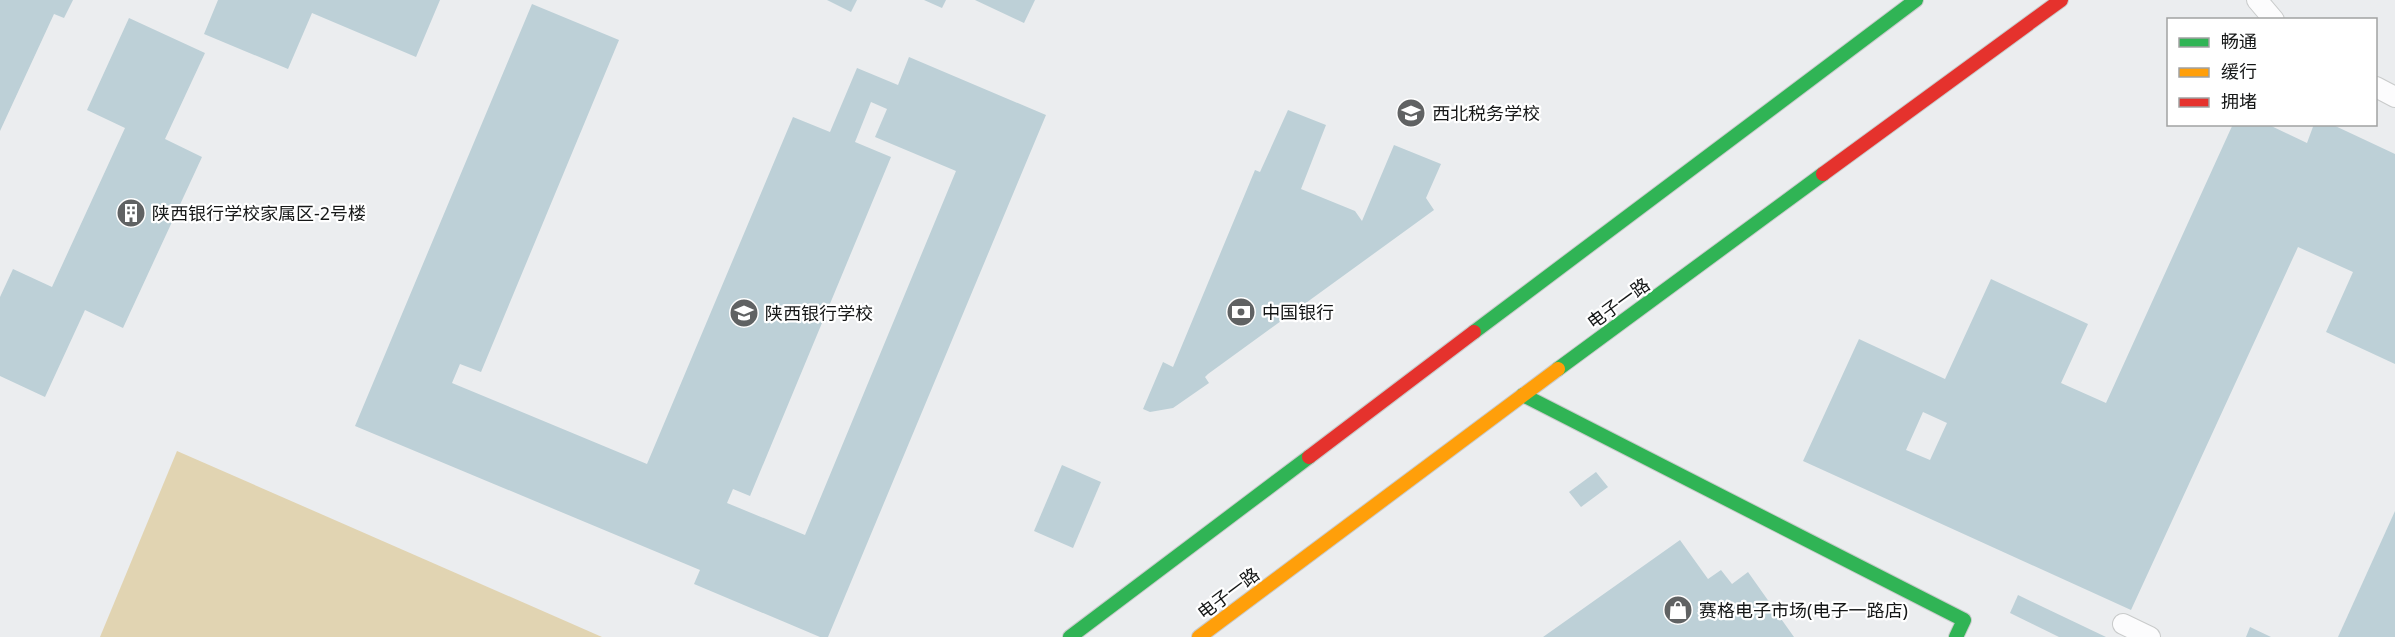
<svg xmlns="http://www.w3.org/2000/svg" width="2395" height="637" font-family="'Noto Sans','Noto Sans SC',sans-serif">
  <rect width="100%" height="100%" fill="#ebedef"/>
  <path fill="#e1d4b2" d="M 177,451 L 602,637 L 100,637 Z"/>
  <g fill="#bdd0d7" fill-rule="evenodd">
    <path d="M 0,0 L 73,0 L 64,18 L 54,14 L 0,131 Z"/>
    <path d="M 218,0 L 440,0 L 416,57 L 312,13 L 288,69 L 204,34 Z"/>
    <path d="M 827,0 L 857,0 L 851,12 Z"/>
    <path d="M 924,0 L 946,0 L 942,8 Z"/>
    <path d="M 975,0 L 1035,0 L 1024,23 Z"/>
    <path d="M 532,4 L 619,40 L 481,372 L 460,364 L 452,383 L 647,464 L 793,117 L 830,132 L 857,68 L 898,85 L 909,57 L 1046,115 L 828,637 L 820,637 L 694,584 L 700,570 L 355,426 ZM 871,102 L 887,109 L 875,137 L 956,171 L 805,535 L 727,503 L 733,489 L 750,496 L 891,157 L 855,142 Z"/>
    <path d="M 129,18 L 205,53 L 165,139 L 202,157 L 123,328 L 85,310 L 45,397 L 0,376 L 0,297 L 13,269 L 52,287 L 125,128 L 87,110 Z"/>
    <path d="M 1288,110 L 1326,125 L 1301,189 L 1355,211 L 1362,221 L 1394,145 L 1441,164 L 1426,198 L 1434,210 L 1208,374 L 1205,377 L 1209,383 L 1173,408 L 1150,412 L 1143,409 L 1163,362 L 1173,367 L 1255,170 L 1260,172 Z"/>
    <path d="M 2233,124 L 2267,124 L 2307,143 L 2314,124 L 2331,124 L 2395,154 L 2395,364 L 2326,332 L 2353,272 L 2298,247 L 2131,610 L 1803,461 L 1859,339 L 1945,379 L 1991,279 L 2088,324 L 2061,383 L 2106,403 ZM 1923,412 L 1947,423 L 1930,460 L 1906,450 Z"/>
    <path d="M 1062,465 L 1101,482 L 1073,548 L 1034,531 Z"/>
    <path d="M 1596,472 L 1608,487 L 1581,507 L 1569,492 Z"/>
    <path d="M 2395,511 L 2395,637 L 2338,637 Z"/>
    <path d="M 1680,540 L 1708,579 L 1721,570 L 1732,584 L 1748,572 L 1794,637 L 1543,637 Z"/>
    <path d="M 2018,595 L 2106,637 L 2059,637 L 2010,613 Z"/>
    <path d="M 2250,627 L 2271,637 L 2246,637 Z"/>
  </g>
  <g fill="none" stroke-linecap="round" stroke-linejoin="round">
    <g stroke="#c9cbcb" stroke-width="22">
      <g id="lane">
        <path d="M 2257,0 L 2274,20"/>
        <path d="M 2376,87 L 2395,97"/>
        <path d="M 2123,624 L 2150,637"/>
      </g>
    </g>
    <g stroke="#c9cbcb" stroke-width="16">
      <g id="fast">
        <path d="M 1474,332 L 1916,0"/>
        <path d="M 1558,369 L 1823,174"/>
        <path d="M 1523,395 L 1964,620 L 1956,637"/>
        <path d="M 1070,637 L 1309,457"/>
      </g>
    </g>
    <g stroke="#c9cbcb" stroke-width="16">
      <path id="slow" d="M 1199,637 L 1558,369"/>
    </g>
    <g stroke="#c9cbcb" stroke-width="16">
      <g id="jam">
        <path d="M 1823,174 L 2061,0"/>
        <path d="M 1309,457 L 1474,332"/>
      </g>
    </g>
    <use href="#lane" stroke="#fcfcfd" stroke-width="20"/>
    <use href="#fast" stroke="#30b455" stroke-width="14"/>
    <use href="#slow" stroke="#ff9f0a" stroke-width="14"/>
    <use href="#jam" stroke="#e5322d" stroke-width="14"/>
  </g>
  <defs>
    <g id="university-disc" transform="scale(1.5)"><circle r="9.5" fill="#606263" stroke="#fff"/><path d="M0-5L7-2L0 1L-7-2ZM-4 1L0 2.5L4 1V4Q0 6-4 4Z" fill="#fff"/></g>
    <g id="building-disc" transform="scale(1.5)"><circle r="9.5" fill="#606263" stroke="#fff"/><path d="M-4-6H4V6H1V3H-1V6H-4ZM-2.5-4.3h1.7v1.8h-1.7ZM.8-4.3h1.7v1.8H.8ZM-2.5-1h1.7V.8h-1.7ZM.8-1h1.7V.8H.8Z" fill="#fff"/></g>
    <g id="bank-disc" transform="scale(1.5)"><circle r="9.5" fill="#606263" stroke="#fff"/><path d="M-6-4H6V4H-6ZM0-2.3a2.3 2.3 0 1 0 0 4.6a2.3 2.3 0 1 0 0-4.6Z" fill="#fff"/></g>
    <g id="shop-disc" transform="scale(1.5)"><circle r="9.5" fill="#606263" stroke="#fff"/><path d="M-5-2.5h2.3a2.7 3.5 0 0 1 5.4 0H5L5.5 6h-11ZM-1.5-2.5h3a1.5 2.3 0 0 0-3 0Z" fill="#fff"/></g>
  </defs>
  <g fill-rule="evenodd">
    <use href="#university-disc" x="1411" y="113"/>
    <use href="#building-disc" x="131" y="213"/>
    <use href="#bank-disc" x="1241" y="312"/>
    <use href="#university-disc" x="744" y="313"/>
    <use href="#shop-disc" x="1678" y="610"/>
  </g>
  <g text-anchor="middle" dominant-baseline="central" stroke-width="4.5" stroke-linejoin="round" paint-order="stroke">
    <g font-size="18" fill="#151717" stroke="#fff" text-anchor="start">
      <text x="1432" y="113">西北税务学校</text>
      <text x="152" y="213">陕西银行学校家属区-2号楼</text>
      <text x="1262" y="312">中国银行</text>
      <text x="765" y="313">陕西银行学校</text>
      <text x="1699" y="610">赛格电子市场(电子一路店)</text>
    </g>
    <g font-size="18" fill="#151717" stroke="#fff">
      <text transform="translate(1618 303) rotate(-36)">电子一路</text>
      <text transform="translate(1228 593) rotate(-37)">电子一路</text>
    </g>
  </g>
  <rect x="2167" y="18" width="210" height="108" fill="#ffffff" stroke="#a1a2a2" stroke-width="1.5"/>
  <rect x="2179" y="38" width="30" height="9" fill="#30b455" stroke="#a1a2a2" stroke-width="1.5"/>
  <text x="2221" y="48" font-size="18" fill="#151717">畅通</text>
  <rect x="2179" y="68" width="30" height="9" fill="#ff9f0a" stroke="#a1a2a2" stroke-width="1.5"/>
  <text x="2221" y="78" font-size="18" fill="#151717">缓行</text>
  <rect x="2179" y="98" width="30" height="9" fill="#e5322d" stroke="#a1a2a2" stroke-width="1.5"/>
  <text x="2221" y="108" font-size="18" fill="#151717">拥堵</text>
</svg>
